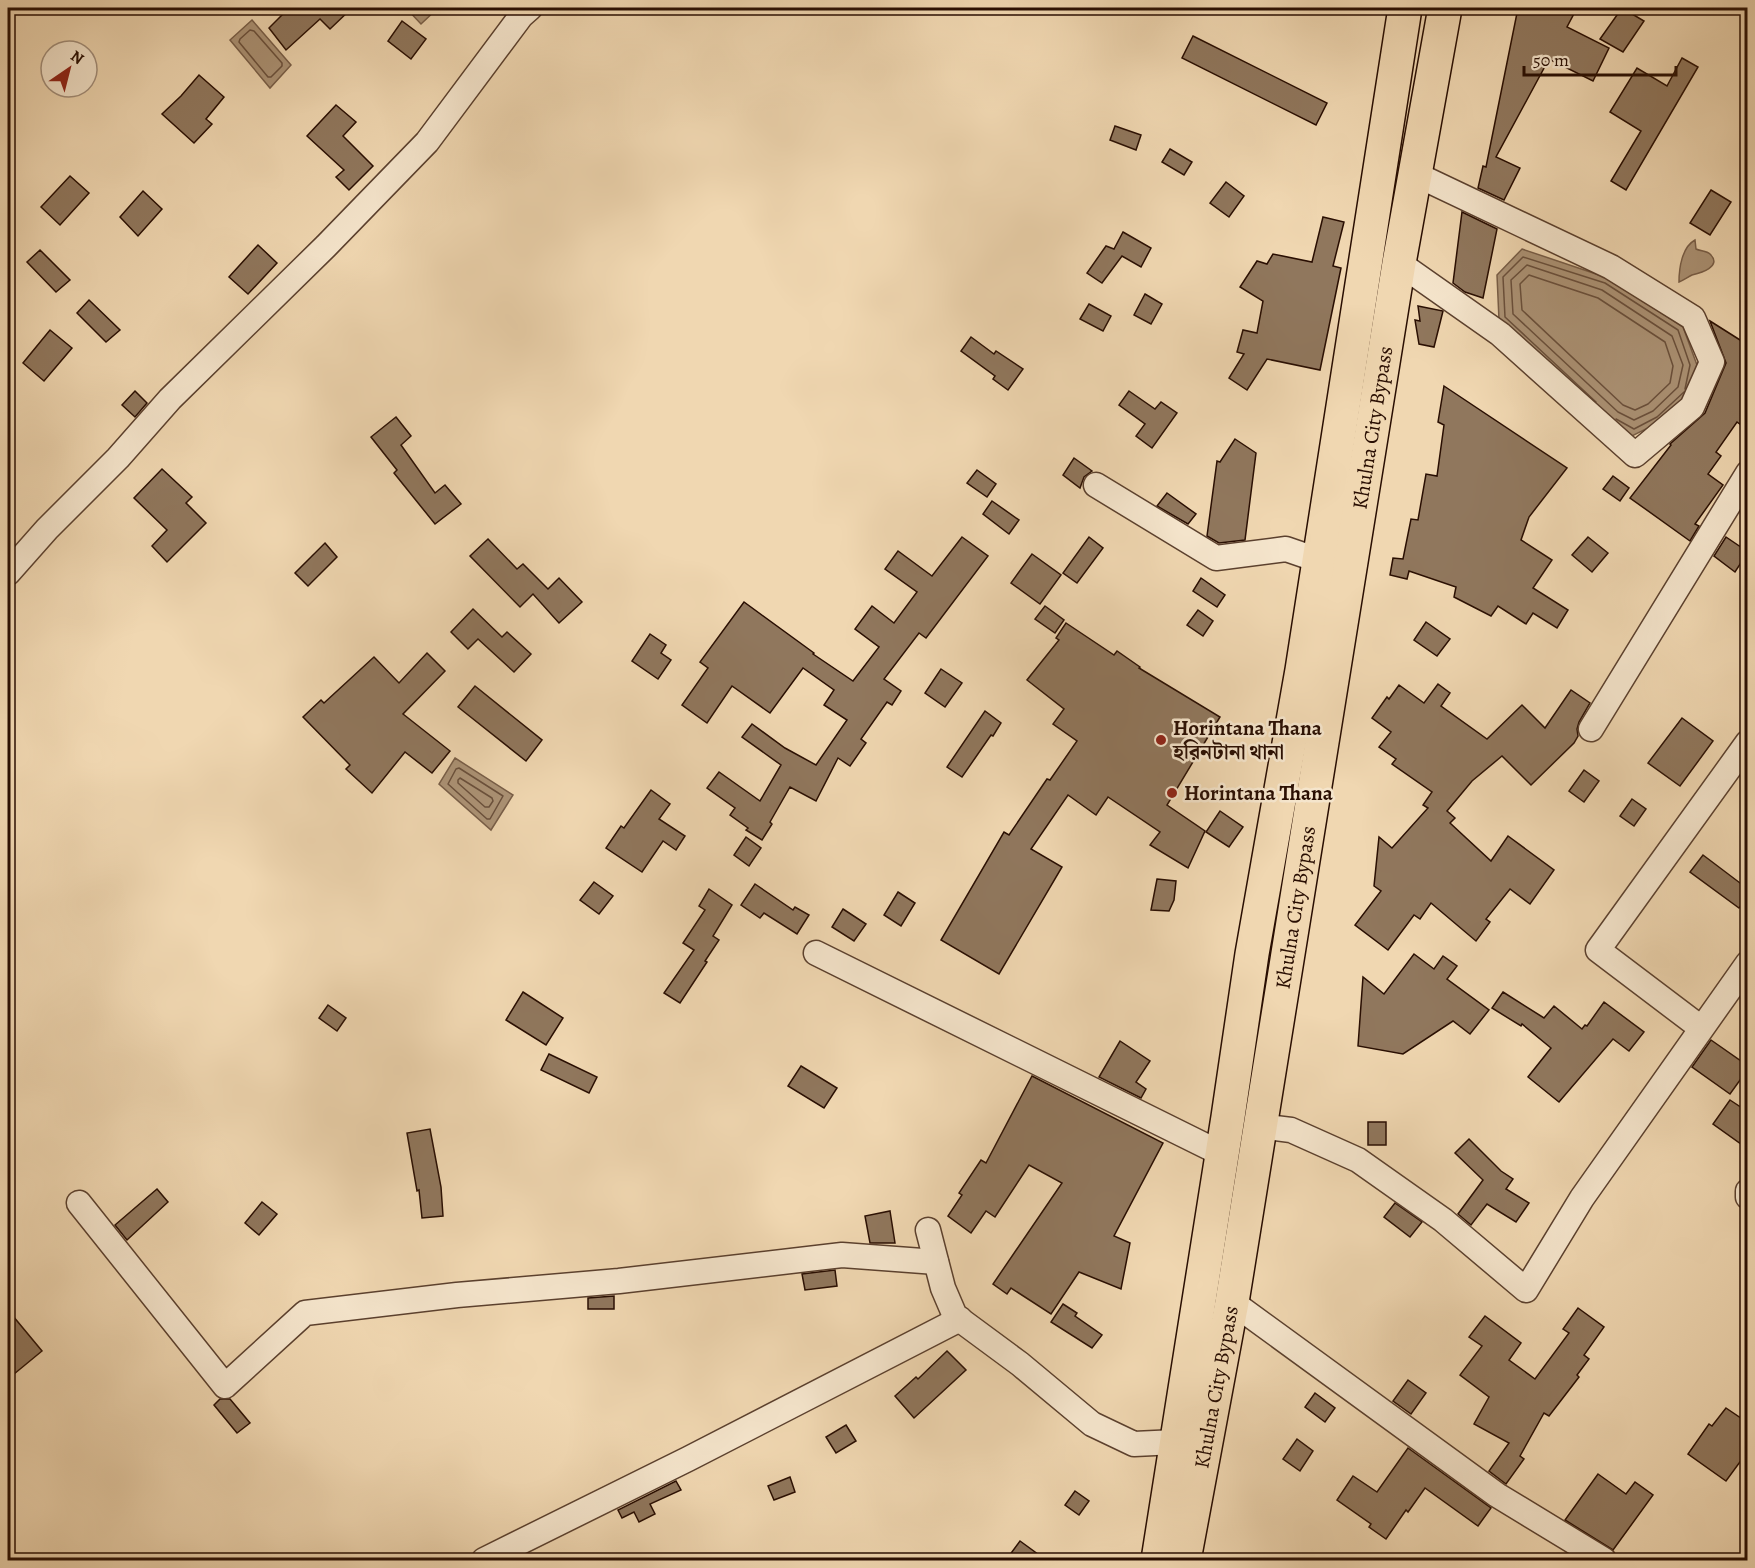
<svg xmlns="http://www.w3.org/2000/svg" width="1755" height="1568" font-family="Alegreya,'Noto Serif Bengali',serif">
  <rect width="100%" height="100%" fill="#f0d7b1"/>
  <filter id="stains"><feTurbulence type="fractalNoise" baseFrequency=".00333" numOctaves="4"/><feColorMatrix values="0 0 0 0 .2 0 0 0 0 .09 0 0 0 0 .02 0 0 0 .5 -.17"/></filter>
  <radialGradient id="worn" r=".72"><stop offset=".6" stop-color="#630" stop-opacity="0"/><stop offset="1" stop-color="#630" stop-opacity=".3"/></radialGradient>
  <g fill="#ac9376" stroke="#785e48" stroke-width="1.5">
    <path d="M 406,8 L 438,8 L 421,24 Z"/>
    <path d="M 252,20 L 291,65 L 270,88 L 230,40 Z"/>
    <path d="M 1695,240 L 1696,249 C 1700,251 1707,251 1710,254 C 1723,267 1700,273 1692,275 C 1688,277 1684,280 1679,282 C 1679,268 1682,247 1695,240 Z"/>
    <path d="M 1522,249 L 1608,278 L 1683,327 L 1697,365 L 1690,394 L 1660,422 L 1632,436 L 1610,423 L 1499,320 L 1497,275 Z"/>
    <path d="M 455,758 L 513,795 L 491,830 L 439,784 Z"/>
  </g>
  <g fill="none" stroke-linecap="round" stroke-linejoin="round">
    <g stroke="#6a503c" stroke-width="1.5">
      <path d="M 250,30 L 254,31 L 282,63 L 282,66 L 271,77 L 268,77 L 239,42 L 240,39 Z"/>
      <path d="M 1527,265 L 1602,290 L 1672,336 L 1683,365 L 1678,387 L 1653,411 L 1634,420 L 1618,412 L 1513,314 L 1511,280 Z"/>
      <path d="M 1529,275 L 1598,298 L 1665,342 L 1673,366 L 1670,383 L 1648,404 L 1635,410 L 1623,405 L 1522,310 L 1520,284 Z"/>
      <path d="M 1596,402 L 1505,317 L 1503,277 L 1523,257 L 1605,283 L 1678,330 L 1690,365 L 1685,389"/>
      <path d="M 1616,419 L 1634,429 L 1657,417 L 1684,392"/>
      <path d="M 459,768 L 503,796 L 490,819 L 487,819 L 448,784 L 456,769 Z"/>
      <path d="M 460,778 L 492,798 L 493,801 L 489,807 L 485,807 L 458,783 L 458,780 Z"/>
    </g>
  </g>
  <g fill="#90775d" stroke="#290e02" stroke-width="1.5">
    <path d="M 289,8 L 352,8 L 330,29 L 320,19 L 286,50 L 269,28 Z"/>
    <path d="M 1518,8 L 1577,8 L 1567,27 L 1609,48 L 1593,81 L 1549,59 L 1496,157 L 1520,168 L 1504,200 L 1478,188 L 1483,166 L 1486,167 Z"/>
    <path d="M 1622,8 L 1644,21 L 1623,52 L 1600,39 Z"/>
    <path d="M 402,21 L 426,39 L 411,59 L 388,41 Z"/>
    <path d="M 1193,36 L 1327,103 L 1316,125 L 1182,58 Z"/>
    <path d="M 1682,58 L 1698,67 L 1626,190 L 1611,181 L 1641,131 L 1610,112 L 1637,68 L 1667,86 Z"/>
    <path d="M 199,75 L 224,97 L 206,119 L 212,124 L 194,143 L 162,114 L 181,96 Z"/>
    <path d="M 336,105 L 356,122 L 343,136 L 373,166 L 349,190 L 336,177 L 344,170 L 307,136 Z"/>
    <path d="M 1115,126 L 1141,135 L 1136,150 L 1110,140 Z"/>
    <path d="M 1170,149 L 1192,162 L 1184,175 L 1162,162 Z"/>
    <path d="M 70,176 L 89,193 L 60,225 L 41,207 Z"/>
    <path d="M 1226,182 L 1244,196 L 1229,217 L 1210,203 Z"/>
    <path d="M 1711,190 L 1731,202 L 1710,235 L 1690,223 Z"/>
    <path d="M 143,191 L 162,209 L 138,236 L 120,217 Z"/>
    <path d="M 1462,212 L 1497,229 L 1483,298 L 1465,292 L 1453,283 Z"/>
    <path d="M 1323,217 L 1344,222 L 1333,266 L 1341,268 L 1320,370 L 1267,359 L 1247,390 L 1229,378 L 1244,354 L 1237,352 L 1243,330 L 1257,333 L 1263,301 L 1240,287 L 1257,261 L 1267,264 L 1273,254 L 1312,262 Z"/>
    <path d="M 1123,232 L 1151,248 L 1141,267 L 1122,256 L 1102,283 L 1087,273 L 1106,246 L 1114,249 Z"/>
    <path d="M 258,245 L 277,263 L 248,294 L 229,277 Z"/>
    <path d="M 40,250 L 70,280 L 56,292 L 27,262 Z"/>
    <path d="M 1145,294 L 1162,304 L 1151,324 L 1134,315 Z"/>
    <path d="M 89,300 L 120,330 L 106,342 L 77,313 Z"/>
    <path d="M 1089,304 L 1111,316 L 1103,331 L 1080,319 Z"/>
    <path d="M 1418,306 L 1443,311 L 1434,347 L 1419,344 L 1415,320 L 1420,321 Z"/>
    <path d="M 1710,321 L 1748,345 L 1748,430 L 1737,422 L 1716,452 L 1721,456 L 1708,474 L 1723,485 L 1695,524 L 1699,526 L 1690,541 L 1630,498 L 1671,445 L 1670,444 L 1705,413 L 1726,363 Z"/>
    <path d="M 50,330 L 72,348 L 44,381 L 23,363 Z"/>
    <path d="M 971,337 L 994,354 L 996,351 L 1023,369 L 1008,390 L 993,379 L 995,376 L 961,351 Z"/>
    <path d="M 1444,386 L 1567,468 L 1529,517 L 1521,540 L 1552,560 L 1533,588 L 1568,610 L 1557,628 L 1533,613 L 1526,624 L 1498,606 L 1491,616 L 1454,597 L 1456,587 L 1409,571 L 1407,579 L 1390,575 L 1393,558 L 1403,559 L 1411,519 L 1418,520 L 1426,474 L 1437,476 L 1444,425 L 1438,422 Z"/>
    <path d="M 135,391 L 147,403 L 135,417 L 122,405 Z"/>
    <path d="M 1129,391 L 1155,409 L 1161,402 L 1177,413 L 1152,448 L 1136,436 L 1145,424 L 1119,405 Z"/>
    <path d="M 396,417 L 411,436 L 401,445 L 435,493 L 445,485 L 461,504 L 435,524 L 394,473 L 397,470 L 371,437 Z"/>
    <path d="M 1235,439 L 1256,453 L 1245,540 L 1219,543 L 1207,536 L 1217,461 L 1220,462 Z"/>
    <path d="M 1074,458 L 1092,471 L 1084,477 L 1080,488 L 1063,475 Z"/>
    <path d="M 162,469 L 192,497 L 186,503 L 206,523 L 167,562 L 152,546 L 167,530 L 134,498 Z"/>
    <path d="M 977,470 L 996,484 L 987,497 L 967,483 Z"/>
    <path d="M 1613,476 L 1629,488 L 1620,501 L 1603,489 Z"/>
    <path d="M 1167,493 L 1196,514 L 1188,524 L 1157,506 Z"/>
    <path d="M 992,501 L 1019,520 L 1009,534 L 983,514 Z"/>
    <path d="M 962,537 L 988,556 L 926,638 L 919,633 L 884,679 L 901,691 L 892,705 L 887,702 L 861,739 L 866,743 L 850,766 L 838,758 L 816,801 L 790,787 L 770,822 L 772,824 L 762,840 L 746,830 L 748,828 L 730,815 L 735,808 L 707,788 L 719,772 L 760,801 L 781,765 L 742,737 L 752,724 L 785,748 L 816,765 L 847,720 L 824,705 L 834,690 L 803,668 L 770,713 L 732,686 L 707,723 L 682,705 L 708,668 L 700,662 L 744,602 L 814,653 L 813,654 L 853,681 L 879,647 L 855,629 L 872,606 L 894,623 L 917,592 L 885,569 L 898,551 L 932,576 Z"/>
    <path d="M 1089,537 L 1103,548 L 1077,583 L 1063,573 Z"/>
    <path d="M 1588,537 L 1608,553 L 1592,572 L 1572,555 Z"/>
    <path d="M 1726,537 L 1748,552 L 1735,572 L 1714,556 Z"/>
    <path d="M 488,539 L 517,569 L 523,564 L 548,589 L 559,578 L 582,602 L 559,623 L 533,594 L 520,607 L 470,556 Z"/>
    <path d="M 325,543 L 337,557 L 308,586 L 295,573 Z"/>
    <path d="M 1032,554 L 1061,575 L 1040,604 L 1011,583 Z"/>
    <path d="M 1201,578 L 1225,595 L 1217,607 L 1193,591 Z"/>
    <path d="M 1045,606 L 1064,620 L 1055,633 L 1035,619 Z"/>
    <path d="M 473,609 L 502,637 L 507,632 L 531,654 L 514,672 L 478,639 L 468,649 L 451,632 Z"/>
    <path d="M 1198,610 L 1213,621 L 1203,636 L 1187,625 Z"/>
    <path d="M 1426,622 L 1450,639 L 1437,656 L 1414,640 Z"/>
    <path d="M 1066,623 L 1114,655 L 1117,651 L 1140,667 L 1139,668 L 1220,717 L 1167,805 L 1205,831 L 1188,868 L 1150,845 L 1160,832 L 1108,797 L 1096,815 L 1068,795 L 1031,849 L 1062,867 L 999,974 L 941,940 L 1004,832 L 1009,835 L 1047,779 L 1050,780 L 1077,741 L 1053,724 L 1064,709 L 1027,680 L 1059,640 L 1056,638 Z"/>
    <path d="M 650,634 L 666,645 L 661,653 L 671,660 L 658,679 L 632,661 Z"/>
    <path d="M 427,653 L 445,671 L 403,714 L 450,751 L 432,773 L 405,752 L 372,793 L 346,769 L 350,765 L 303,717 L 321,700 L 324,703 L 374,657 L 399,683 Z"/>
    <path d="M 941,669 L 962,683 L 945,707 L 925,693 Z"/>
    <path d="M 1438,684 L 1450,693 L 1441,706 L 1487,739 L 1522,705 L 1545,728 L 1571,690 L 1590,703 L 1579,722 L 1577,729 L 1578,736 L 1574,743 L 1531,785 L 1502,756 L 1472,781 L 1447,811 L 1455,818 L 1450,823 L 1491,861 L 1508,836 L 1554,870 L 1530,904 L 1510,889 L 1486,919 L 1490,922 L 1476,941 L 1431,903 L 1420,919 L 1414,915 L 1388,950 L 1355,925 L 1381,891 L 1374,886 L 1379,837 L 1392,848 L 1428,808 L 1423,805 L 1432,792 L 1392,764 L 1396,759 L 1379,747 L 1391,732 L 1372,718 L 1387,697 L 1389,699 L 1399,685 L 1424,703 Z"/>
    <path d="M 475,686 L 542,740 L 526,761 L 458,707 Z"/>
    <path d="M 985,711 L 1001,723 L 993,736 L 991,735 L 962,777 L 947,767 Z"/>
    <path d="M 1682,718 L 1713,741 L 1680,786 L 1648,763 Z"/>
    <path d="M 1584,770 L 1599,781 L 1584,802 L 1569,791 Z"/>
    <path d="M 651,790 L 670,804 L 659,819 L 685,836 L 676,850 L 663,841 L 642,872 L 606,848 L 621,826 L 624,828 Z"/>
    <path d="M 1632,799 L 1646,809 L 1634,826 L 1620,816 Z"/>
    <path d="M 1220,811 L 1243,827 L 1229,847 L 1206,832 Z"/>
    <path d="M 746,837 L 761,848 L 749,866 L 734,855 Z"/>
    <path d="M 1703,855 L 1748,889 L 1748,897 L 1739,908 L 1690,872 Z"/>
    <path d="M 1157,879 L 1176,881 L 1174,900 L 1169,911 L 1151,910 Z"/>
    <path d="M 594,882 L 613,896 L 599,914 L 580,900 Z"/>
    <path d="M 755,884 L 793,910 L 795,907 L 809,915 L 797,934 L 764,913 L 760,918 L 741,905 Z"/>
    <path d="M 709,889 L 732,905 L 713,936 L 719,940 L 705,961 L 707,962 L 680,1003 L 664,993 L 694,950 L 683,943 L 705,910 L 699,906 Z"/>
    <path d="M 898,892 L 915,903 L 901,926 L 884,915 Z"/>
    <path d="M 843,909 L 866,924 L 854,941 L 832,927 Z"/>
    <path d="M 1414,954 L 1434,969 L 1443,956 L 1457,966 L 1447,979 L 1489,1010 L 1470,1034 L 1453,1021 L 1403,1054 L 1358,1046 L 1363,977 L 1384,994 Z"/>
    <path d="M 523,992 L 563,1018 L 546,1045 L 506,1020 Z"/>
    <path d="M 1503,992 L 1544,1018 L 1554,1006 L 1582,1029 L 1585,1025 L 1587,1026 L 1604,1002 L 1644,1032 L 1629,1051 L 1613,1039 L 1559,1102 L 1528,1077 L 1551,1048 L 1522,1024 L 1521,1026 L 1492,1008 Z"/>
    <path d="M 328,1005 L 346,1018 L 337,1031 L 319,1018 Z"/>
    <path d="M 1711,1040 L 1748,1066 L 1748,1069 L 1730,1094 L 1692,1067 Z"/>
    <path d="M 1120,1041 L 1150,1061 L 1136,1082 L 1146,1089 L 1141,1098 L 1099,1077 Z"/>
    <path d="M 549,1054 L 597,1077 L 589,1093 L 541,1070 Z"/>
    <path d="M 801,1066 L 837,1088 L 824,1108 L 788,1086 Z"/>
    <path d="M 1032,1076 L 1163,1143 L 1114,1236 L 1130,1243 L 1121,1289 L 1079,1272 L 1051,1314 L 1011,1288 L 1007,1294 L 993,1284 L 1062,1183 L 1029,1165 L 995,1217 L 986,1211 L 971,1233 L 948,1216 L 962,1195 L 959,1193 L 981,1160 L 986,1163 Z"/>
    <path d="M 1730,1100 L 1748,1112 L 1748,1149 L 1713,1124 Z"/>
    <rect x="1368" y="1122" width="18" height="23"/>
    <path d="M 430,1129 L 441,1187 L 443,1216 L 422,1218 L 419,1190 L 417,1191 L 407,1133 Z"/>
    <path d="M 1469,1139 L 1501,1171 L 1513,1179 L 1506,1189 L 1529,1203 L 1516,1222 L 1487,1204 L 1471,1225 L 1458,1214 L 1483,1180 L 1455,1153 Z"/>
    <path d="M 157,1189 L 168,1202 L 127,1240 L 115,1225 Z"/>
    <path d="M 262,1202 L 277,1214 L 259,1235 L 245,1223 Z"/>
    <path d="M 1395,1203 L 1422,1222 L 1410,1237 L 1384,1217 Z"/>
    <path d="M 890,1211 L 895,1243 L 870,1243 L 865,1216 Z"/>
    <path d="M 835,1270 L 837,1286 L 805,1290 L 802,1274 Z"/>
    <path d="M 614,1296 L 614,1309 L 588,1309 L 588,1298 Z"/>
    <path d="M 1063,1304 L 1077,1313 L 1075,1316 L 1102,1335 L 1092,1348 L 1051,1322 Z"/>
    <path d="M 1578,1308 L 1604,1327 L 1584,1355 L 1589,1359 L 1577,1375 L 1579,1377 L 1549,1416 L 1544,1413 L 1520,1456 L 1524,1459 L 1506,1484 L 1489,1471 L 1509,1443 L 1474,1424 L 1489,1397 L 1460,1375 L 1482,1346 L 1469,1337 L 1485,1316 L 1521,1343 L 1509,1360 L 1535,1379 L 1569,1333 L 1563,1329 Z"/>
    <path d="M 8,1310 L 42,1351 L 8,1379 Z"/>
    <path d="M 947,1351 L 966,1370 L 914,1418 L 895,1396 L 916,1377 L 918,1379 Z"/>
    <path d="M 1408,1380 L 1426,1393 L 1411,1414 L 1393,1401 Z"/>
    <path d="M 1315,1393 L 1335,1408 L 1325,1422 L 1305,1407 Z"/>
    <path d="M 220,1399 L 230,1399 L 250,1423 L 237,1433 L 214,1405 Z"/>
    <path d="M 1726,1408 L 1748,1423 L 1748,1451 L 1726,1481 L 1688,1454 L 1709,1424 L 1712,1426 Z"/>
    <path d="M 846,1425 L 856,1441 L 836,1453 L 826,1437 Z"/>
    <path d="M 1297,1439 L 1313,1451 L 1300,1471 L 1283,1459 Z"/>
    <path d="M 1408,1448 L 1491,1508 L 1478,1526 L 1425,1488 L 1408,1512 L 1406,1510 L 1386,1539 L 1369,1527 L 1371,1524 L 1337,1500 L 1353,1476 L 1377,1492 Z"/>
    <path d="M 1598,1474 L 1626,1494 L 1635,1482 L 1653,1495 L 1613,1550 L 1565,1520 Z"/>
    <path d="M 790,1477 L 795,1492 L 774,1500 L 768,1486 Z"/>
    <path d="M 676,1481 L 681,1490 L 650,1504 L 655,1514 L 639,1522 L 634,1512 L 622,1518 L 618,1510 Z"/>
    <path d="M 1075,1491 L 1089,1501 L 1079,1515 L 1065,1505 Z"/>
    <path d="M 1020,1541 L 1046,1560 L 1006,1560 Z"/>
  </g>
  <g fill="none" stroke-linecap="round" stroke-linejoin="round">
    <g stroke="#5b402e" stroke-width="27">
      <g id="minor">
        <path d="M 1399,263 L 1500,334 L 1635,455 L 1692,407 L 1712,362 L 1693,318 L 1611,267 L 1415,174"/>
        <path d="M 1096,485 L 1216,558 L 1286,549 L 1318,560"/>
        <path d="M 8,573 L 47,529 L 118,458 L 170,399 L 326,246 L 427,142 L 521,16 L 530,8"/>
        <path d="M 1591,729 L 1748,473"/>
        <path d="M 816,953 L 1222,1154"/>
        <path d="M 1701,1028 L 1598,950 L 1748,742"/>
        <path d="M 1260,1126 L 1291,1130 L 1358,1160 L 1443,1220 L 1526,1290 L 1582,1198 L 1748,963"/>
        <path d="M 1748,1191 L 1748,1197"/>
        <path d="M 79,1203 L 225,1386 L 305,1313 L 457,1295 L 619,1281 L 842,1255 L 936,1262"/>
        <path d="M 928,1230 L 943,1288 L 955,1316 L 1020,1364 L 1092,1424 L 1134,1444 L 1176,1442"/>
        <path d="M 1232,1302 L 1497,1495 L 1604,1560"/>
        <path d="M 484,1560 L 688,1459 L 960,1319"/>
      </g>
    </g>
    <g stroke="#290e02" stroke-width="36">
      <g id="highway">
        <path d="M 1158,1560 L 1228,1117 L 1252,954 L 1302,670 L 1405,8"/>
        <path id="s1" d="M 1184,1560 L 1232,1302 L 1399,263 L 1445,8"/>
      </g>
    </g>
    <use href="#minor" stroke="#f5e5cc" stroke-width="24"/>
    <use href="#highway" stroke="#f0d7b1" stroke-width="33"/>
  </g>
  <g fill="#8f2418" stroke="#f5e5cc" stroke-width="2">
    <circle cx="1161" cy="740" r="6"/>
    <circle cx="1172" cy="793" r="6"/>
  </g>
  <g text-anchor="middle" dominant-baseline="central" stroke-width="5" stroke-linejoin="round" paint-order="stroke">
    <g font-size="21" fill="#290e02" stroke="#f5e5cc">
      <text stroke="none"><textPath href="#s1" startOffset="1148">Khulna City Bypass</textPath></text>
      <text stroke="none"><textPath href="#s1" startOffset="662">Khulna City Bypass</textPath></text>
      <text stroke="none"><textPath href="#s1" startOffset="176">Khulna City Bypass</textPath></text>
    </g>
    <g font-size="21" font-weight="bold" fill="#290e02" stroke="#f5e5cc" text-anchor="start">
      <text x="1173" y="728">Horintana Thana<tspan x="1173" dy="24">হরিনটানা থানা</tspan></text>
      <text x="1184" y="793">Horintana Thana</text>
    </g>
  </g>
  <rect width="1755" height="1568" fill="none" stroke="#f0d7b1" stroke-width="30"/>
  <rect x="9" y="9" width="1737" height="1550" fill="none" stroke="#290e02" stroke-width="3"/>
  <rect x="15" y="15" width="1725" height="1538" fill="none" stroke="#290e02" stroke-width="1.5"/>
  <g transform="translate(69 69) rotate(35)"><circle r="28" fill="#f5e5cc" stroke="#a38f7b" stroke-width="1.5"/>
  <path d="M0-4.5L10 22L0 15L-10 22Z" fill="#8f2418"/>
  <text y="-9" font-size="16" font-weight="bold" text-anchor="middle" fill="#290e02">N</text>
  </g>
  <path d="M1524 66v9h152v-9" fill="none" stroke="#290e02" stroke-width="3"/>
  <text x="1533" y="66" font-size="18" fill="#290e02" stroke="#f5e5cc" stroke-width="4.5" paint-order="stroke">50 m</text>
  <rect width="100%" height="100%" filter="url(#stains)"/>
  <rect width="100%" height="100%" fill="url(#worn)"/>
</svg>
